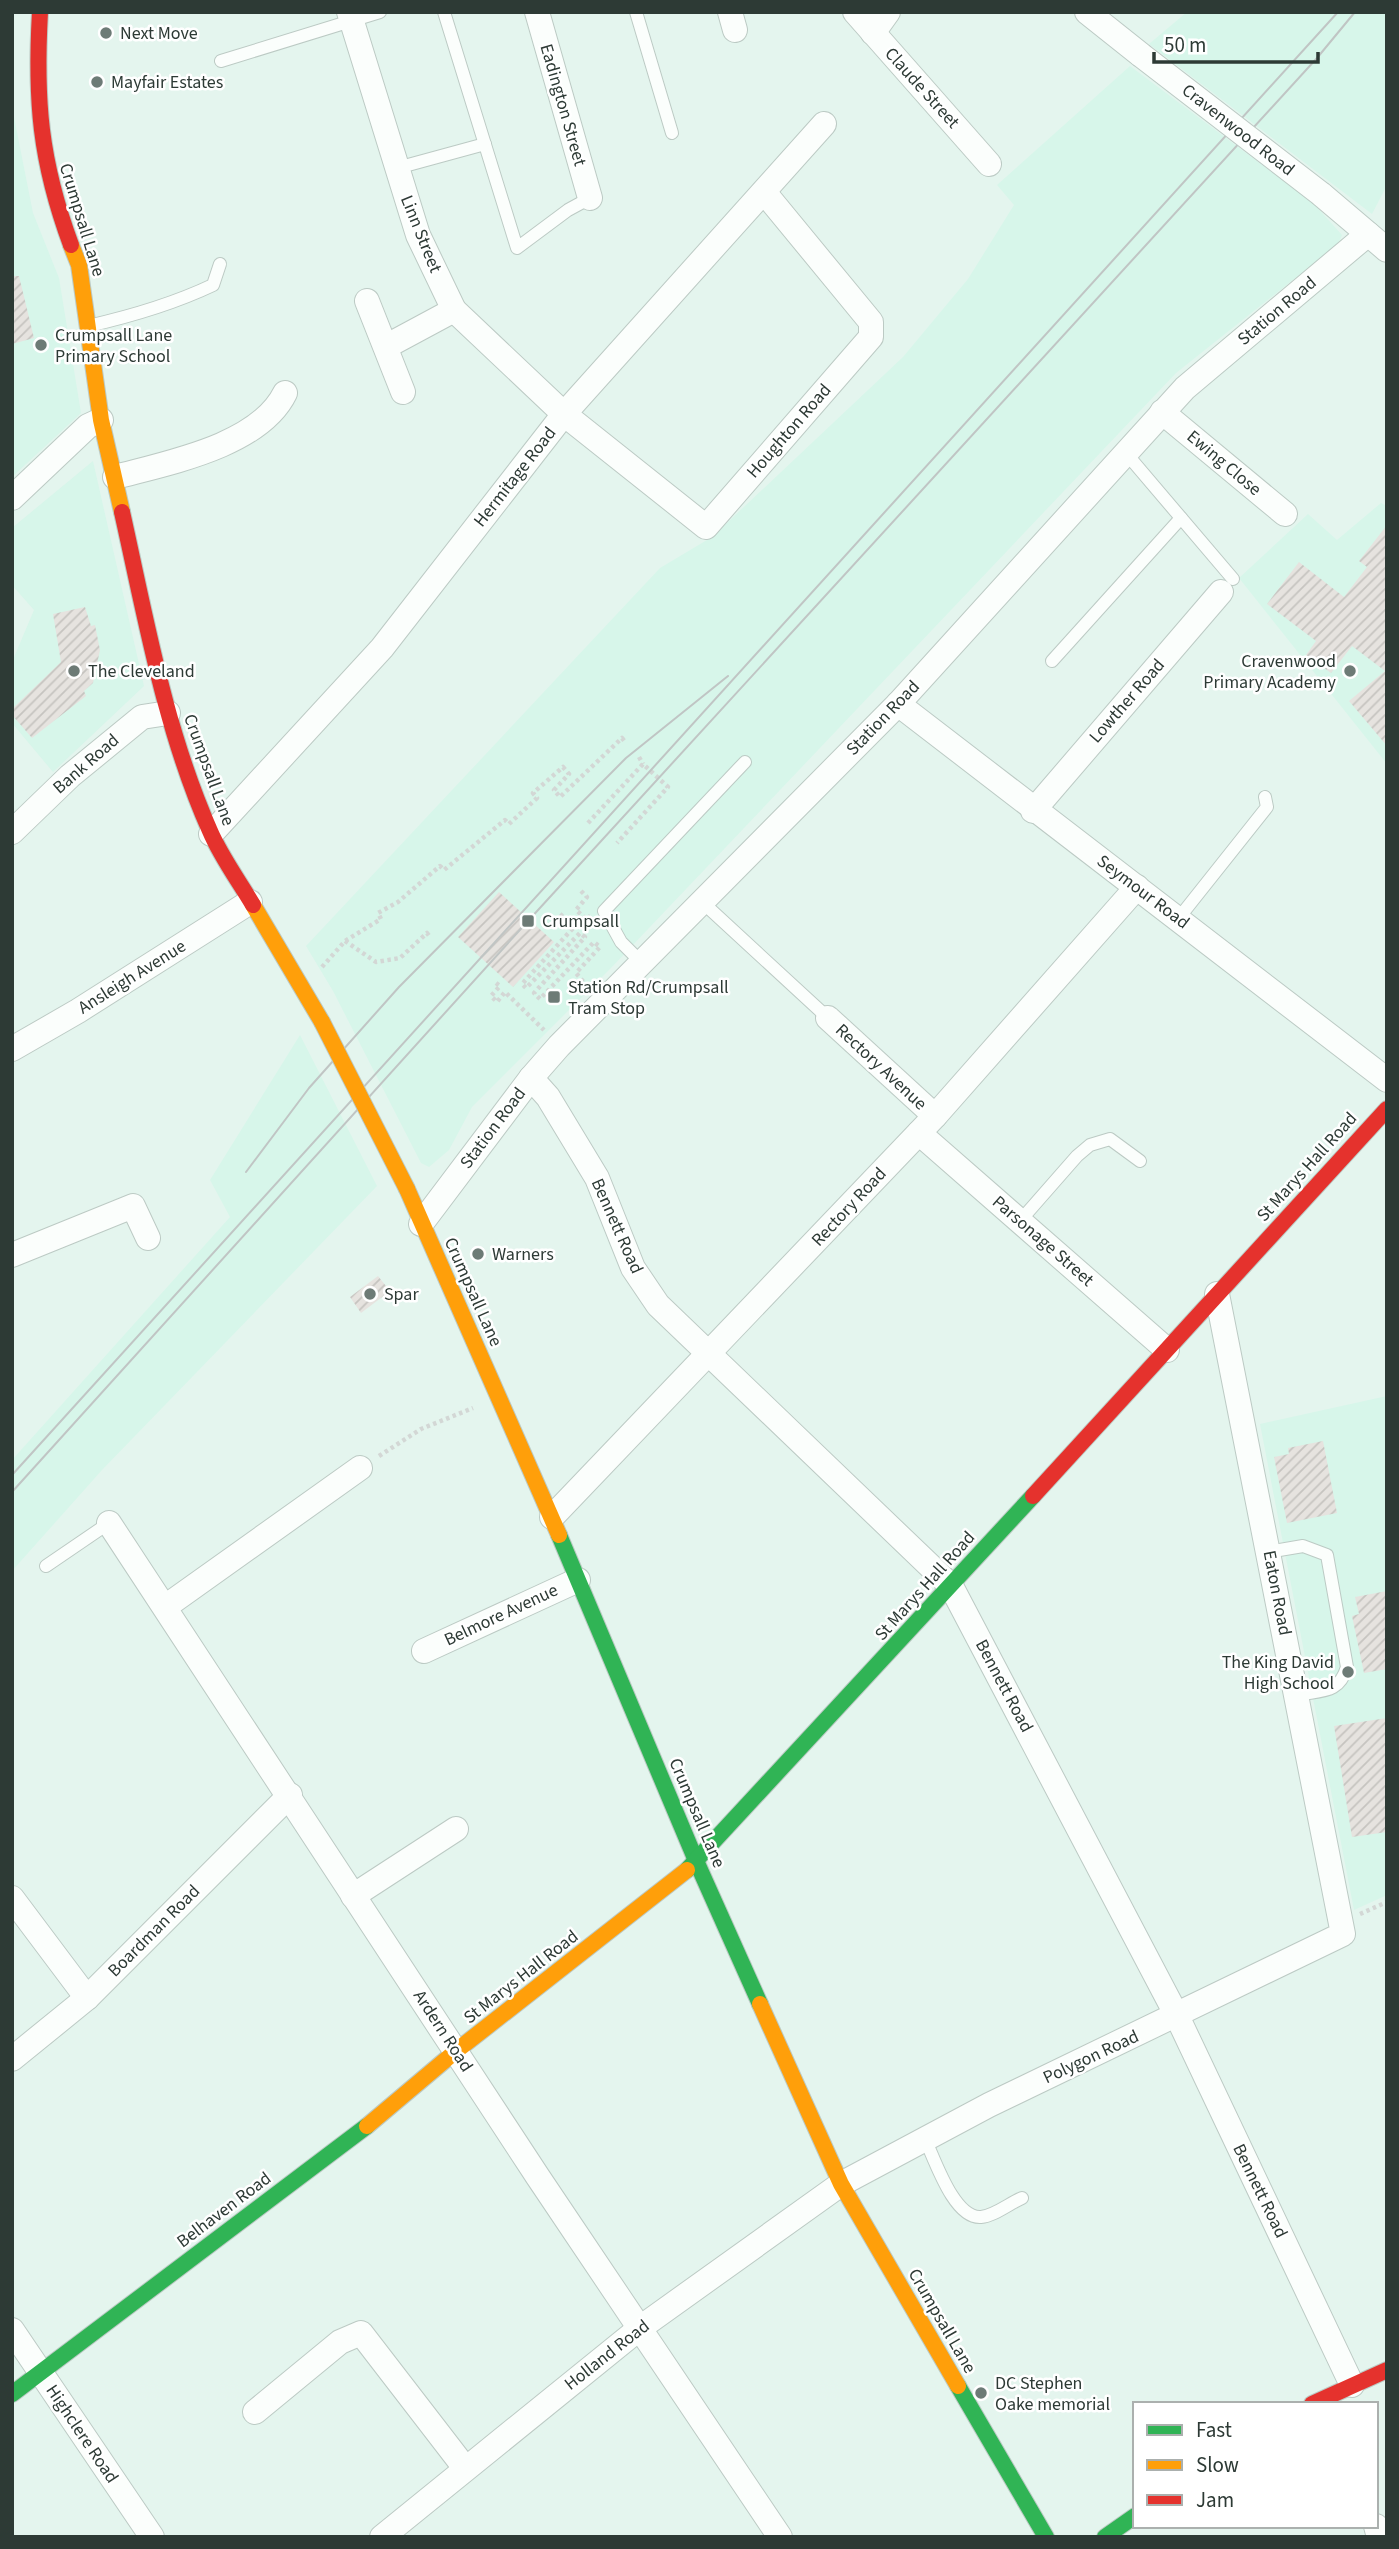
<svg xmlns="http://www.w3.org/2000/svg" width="1399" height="2549" font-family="'Source Sans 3',sans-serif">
  <defs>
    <pattern id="building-hatch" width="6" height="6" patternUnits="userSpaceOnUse" patternTransform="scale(1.75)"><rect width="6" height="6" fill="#e6e3df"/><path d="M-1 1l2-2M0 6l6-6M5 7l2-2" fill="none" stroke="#c6c4c0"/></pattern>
  </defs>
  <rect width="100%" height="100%" fill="#e4f5ee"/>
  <g fill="#d7f6ea">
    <path d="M 1187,12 L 1387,12 L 1387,185 L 1372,214 L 1149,44 Z"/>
    <path d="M 1130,66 L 1314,204 L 1342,235 L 1338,244 L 1176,373 L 611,968 L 472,1107 L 449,1150 L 429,1167 L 421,1163 L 333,991 L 306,946 L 660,568 L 712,537 L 903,357 L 968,279 L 1014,205 L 997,185 Z"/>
    <path d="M 12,107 L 33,213 L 59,278 L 81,413 L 12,477 Z"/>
    <path d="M 93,461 L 144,686 L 53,772 L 12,723 L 12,662 L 34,610 L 12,585 L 12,528 Z"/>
    <path d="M 1381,503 L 1387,506 L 1387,764 L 1239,578 L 1308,514 L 1337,540 Z"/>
    <path d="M 300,1035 L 377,1186 L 102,1470 L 12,1571 L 12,1460 L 230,1217 L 210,1180 Z"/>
    <path d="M 1387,1396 L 1387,1895 L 1354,1910 L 1260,1424 Z"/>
  </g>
  <g fill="url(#building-hatch)">
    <path d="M 12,276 L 19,276 L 34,338 L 12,344 Z"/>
    <path d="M 1387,525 L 1387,746 L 1349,701 L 1385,671 L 1352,646 L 1331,673 L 1306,655 L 1316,641 L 1267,604 L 1299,562 L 1344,597 L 1367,567 L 1359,561 Z"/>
    <path d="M 85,607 L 91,626 L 95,625 L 100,650 L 93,683 L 84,691 L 86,696 L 32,738 L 12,715 L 12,709 L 61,662 L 53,614 Z"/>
    <path d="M 499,892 L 554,942 L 513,987 L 458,937 Z"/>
    <path d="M 378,1276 L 390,1291 L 361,1313 L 350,1297 Z"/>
    <path d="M 1323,1441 L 1337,1513 L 1287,1523 L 1274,1457 L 1289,1454 L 1288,1448 Z"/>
    <path d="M 1387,1591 L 1387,1669 L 1364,1673 L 1352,1616 L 1359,1614 L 1355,1597 Z"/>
    <path d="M 1387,1718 L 1387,1832 L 1352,1837 L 1334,1726 Z"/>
  </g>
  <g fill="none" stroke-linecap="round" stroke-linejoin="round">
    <g stroke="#bccac4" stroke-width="14">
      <g id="lane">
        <path d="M 444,12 L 517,248 L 568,210 L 590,198"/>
        <path d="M 636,12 L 672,133"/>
        <path d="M 221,61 L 380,12"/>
        <path d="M 397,168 L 485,144"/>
        <path d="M 88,326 C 132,316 173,304 213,285 L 220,264"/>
        <path d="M 1125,452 L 1233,579"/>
        <path d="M 1052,661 L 1181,518"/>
        <path d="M 700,900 L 828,1018"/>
        <path d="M 1178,919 L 1267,807 L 1265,797"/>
        <path d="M 640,961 L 621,942 L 604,911 L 745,762"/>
        <path d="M 1020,1221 L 1077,1156 L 1090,1145 L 1110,1139 L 1140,1161"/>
        <path d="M 1268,1552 L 1303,1546 L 1327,1555 L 1347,1667 C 1339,1694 1322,1690 1297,1695"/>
        <path d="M 46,1566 L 109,1523"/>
        <path d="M 925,2139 C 935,2160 954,2219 981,2217 C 994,2216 1010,2203 1022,2198"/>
      </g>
    </g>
    <g stroke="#bccac4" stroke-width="26">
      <g id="street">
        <path d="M 349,12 L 418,235 L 454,310 L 564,414 L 706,527 L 871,337 L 871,322 L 764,192"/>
        <path d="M 537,12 L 590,198"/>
        <path d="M 730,12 L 735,30"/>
        <path d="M 855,12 L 989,164"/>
        <path d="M 1087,12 L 1141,55"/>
        <path d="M 873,33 L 888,12"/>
        <path d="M 1321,194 L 1387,250"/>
        <path d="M 367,301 L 403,392"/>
        <path d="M 387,346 L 454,310"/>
        <path d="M 1162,412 L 1285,514"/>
        <path d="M 115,477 C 167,463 259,446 285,393"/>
        <path d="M 12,498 L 88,426 L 101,420"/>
        <path d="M 898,704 L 1387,1080"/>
        <path d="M 1033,811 L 1221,592"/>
        <path d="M 12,832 L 70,776 L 142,717 L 168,713"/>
        <path d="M 211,834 L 382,648 L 564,414 L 824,124"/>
        <path d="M 828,1018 L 935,1116"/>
        <path d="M 12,1049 L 78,1011 L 250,902"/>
        <path d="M 531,1078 L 548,1097 L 597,1178 L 633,1268 L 658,1305 L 951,1586 L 1177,2016 L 1352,2385"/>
        <path d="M 919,1133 L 1167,1350"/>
        <path d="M 421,1224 L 531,1078 L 559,1046 L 898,704 L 1185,388 L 1368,234"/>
        <path d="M 12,1255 L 133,1206 L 148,1238"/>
        <path d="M 552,1517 L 935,1116 L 1137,887"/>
        <path d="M 109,1523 L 538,2177 L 780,2537"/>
        <path d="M 165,1607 L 360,1468"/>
        <path d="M 424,1651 L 578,1580"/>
        <path d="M 353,1896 L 456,1829"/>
        <path d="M 12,1898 L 87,1998"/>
        <path d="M 12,2059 L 87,1998 L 290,1795"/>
        <path d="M 12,2330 L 152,2537"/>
        <path d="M 255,2412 L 340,2342 L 361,2333 L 465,2468"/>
        <path d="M 1376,2526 L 1379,2537"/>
        <path d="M 382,2537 L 640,2328 L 841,2184 L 989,2105 L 1343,1934 L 1217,1294"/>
      </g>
    </g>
    <g stroke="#bccac4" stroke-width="18">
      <g id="fast">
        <path d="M 559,1535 L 697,1863 L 760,2004"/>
        <path d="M 687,1870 L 1033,1496"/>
        <path d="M 958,2386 L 1046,2537"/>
        <path d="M 12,2394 L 367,2126"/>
        <path d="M 1105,2537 L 1135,2516"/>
      </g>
    </g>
    <g stroke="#bccac4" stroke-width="18">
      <g id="slow">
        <path d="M 71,245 L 79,265 L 101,420 L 122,512"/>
        <path d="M 253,905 L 322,1022"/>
        <path d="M 407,1189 L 559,1535"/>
        <path d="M 760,2004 L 841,2184 L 958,2386"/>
        <path d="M 367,2126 L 456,2051 L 687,1870"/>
      </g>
    </g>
    <g stroke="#bccac4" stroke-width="18">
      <g id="jam">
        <path d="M 40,12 C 35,100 40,161 71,245"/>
        <path d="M 122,512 C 146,619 165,730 210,831 C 221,857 239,881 253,905"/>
        <path d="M 1033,1496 L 1387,1109"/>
        <path d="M 1312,2404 L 1387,2370"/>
      </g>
    </g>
    <g stroke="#d3d7d5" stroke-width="4.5" stroke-dasharray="3.5 3.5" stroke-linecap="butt">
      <path d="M 639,757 L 643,764"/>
      <path d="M 588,823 L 643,764 L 668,787 L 617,843"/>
      <path d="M 581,891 L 587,897 L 576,910 L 585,918 L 590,916"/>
      <path d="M 560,914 L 574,927 L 522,984 L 526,988 L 580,933 L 585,937 L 534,993 L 540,999 L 594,942 L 600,947 L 576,973 L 587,986"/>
      <path d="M 345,941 L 376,962 L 400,958 L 427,933 L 430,937"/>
      <path d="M 322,967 L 345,941 L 381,919 L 378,913 L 398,902 L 440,866 L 444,870 L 505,820 L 509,824 L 537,798 L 533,793 L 563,767 L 569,774 L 554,790 L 560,797 L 622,738 L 626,743"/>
      <path d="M 496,983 L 500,986 L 491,996 L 497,1002 L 505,992 L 544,1030"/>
      <path d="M 379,1456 L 421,1429 L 473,1408"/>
      <path d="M 1360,1914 L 1387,1902"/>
    </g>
    <use href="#lane" stroke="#fbfefc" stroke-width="12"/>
    <use href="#street" stroke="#fbfefc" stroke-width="24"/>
    <use href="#fast" stroke="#30b455" stroke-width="16"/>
    <use href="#slow" stroke="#ff9f0a" stroke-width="16"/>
    <use href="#jam" stroke="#e5322d" stroke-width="16"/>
    <g stroke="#c0c5c4" stroke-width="2">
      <path d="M 246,1172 L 309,1088 L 399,987 L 626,758 L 728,676"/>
      <path d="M 12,1475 L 1338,12"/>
      <path d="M 12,1492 L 528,921 L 1317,58 L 1355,12"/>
    </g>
    <g stroke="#bccac4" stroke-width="26" stroke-linecap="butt">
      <path id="street-bridge" d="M 1141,55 L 1321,194"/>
    </g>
    <g stroke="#bccac4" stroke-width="18" stroke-linecap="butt">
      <path id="slow-bridge" d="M 322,1022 L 407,1189"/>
    </g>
    <use href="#street-bridge" stroke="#fbfefc" stroke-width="24"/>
    <use href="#slow-bridge" stroke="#ff9f0a" stroke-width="16"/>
  </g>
  <g fill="#6d7b76" stroke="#fff" stroke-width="2.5">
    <circle cx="106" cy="33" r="7"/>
    <circle cx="97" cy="82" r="7"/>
    <circle cx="41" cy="345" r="7"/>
    <circle cx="74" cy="671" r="7"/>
    <circle cx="1350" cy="671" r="7"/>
    <rect x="521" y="914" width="14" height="14" rx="3.5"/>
    <rect x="547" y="990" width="14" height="14" rx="3.5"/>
    <circle cx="478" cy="1254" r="7"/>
    <circle cx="370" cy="1294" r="7"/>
    <circle cx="1348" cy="1672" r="7"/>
    <circle cx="981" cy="2393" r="7"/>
  </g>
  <g text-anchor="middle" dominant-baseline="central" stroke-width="5" stroke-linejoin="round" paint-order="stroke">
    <g font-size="18" fill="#2d3a35" stroke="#fff" text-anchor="start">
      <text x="120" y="33">Next Move</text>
      <text x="111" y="82">Mayfair Estates</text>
      <text x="55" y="335">Crumpsall Lane<tspan x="55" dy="21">Primary School</tspan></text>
      <text x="1336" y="661" text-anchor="end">Cravenwood<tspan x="1336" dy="21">Primary Academy</tspan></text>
      <text x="88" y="671">The Cleveland</text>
      <text x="542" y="921">Crumpsall</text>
      <text x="568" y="987">Station Rd/Crumpsall<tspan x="568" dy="21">Tram Stop</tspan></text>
      <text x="492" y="1254">Warners</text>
      <text x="384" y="1294">Spar</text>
      <text x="1334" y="1662" text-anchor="end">The King David<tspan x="1334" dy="21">High School</tspan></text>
      <text x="995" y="2383">DC Stephen<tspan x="995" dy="21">Oake memorial</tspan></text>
    </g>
    <g font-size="18" fill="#2d3a35" stroke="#fff">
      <text transform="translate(922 88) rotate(48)">Claude Street</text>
      <text transform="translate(563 105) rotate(74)">Eadington Street</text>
      <text transform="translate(1238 130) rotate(38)">Cravenwood Road</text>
      <text transform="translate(82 220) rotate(73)">Crumpsall Lane</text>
      <text transform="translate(421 234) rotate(68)">Linn Street</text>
      <text transform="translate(1277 311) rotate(-40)">Station Road</text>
      <text transform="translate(789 431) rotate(-49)">Houghton Road</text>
      <text transform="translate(1224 463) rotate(40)">Ewing Close</text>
      <text transform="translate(515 477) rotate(-52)">Hermitage Road</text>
      <text transform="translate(1127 701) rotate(-49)">Lowther Road</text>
      <text transform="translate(883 718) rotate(-46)">Station Road</text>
      <text transform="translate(86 764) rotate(-41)">Bank Road</text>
      <text transform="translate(209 770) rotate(70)">Crumpsall Lane</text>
      <text transform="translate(1143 892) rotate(37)">Seymour Road</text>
      <text transform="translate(132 977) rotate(-32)">Ansleigh Avenue</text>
      <text transform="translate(881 1067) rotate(43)">Rectory Avenue</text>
      <text transform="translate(493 1128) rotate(-53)">Station Road</text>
      <text transform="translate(1307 1167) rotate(-48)">St Marys Hall Road</text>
      <text transform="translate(849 1207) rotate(-47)">Rectory Road</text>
      <text transform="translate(617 1226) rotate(66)">Bennett Road</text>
      <text transform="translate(1043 1241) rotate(41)">Parsonage Street</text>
      <text transform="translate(473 1292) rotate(66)">Crumpsall Lane</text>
      <text transform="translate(925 1586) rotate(-48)">St Marys Hall Road</text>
      <text transform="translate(1277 1593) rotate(79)">Eaton Road</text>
      <text transform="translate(501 1615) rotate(-25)">Belmore Avenue</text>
      <text transform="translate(1004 1686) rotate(62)">Bennett Road</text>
      <text transform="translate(697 1813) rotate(67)">Crumpsall Lane</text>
      <text transform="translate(154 1931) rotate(-45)">Boardman Road</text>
      <text transform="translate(521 1977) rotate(-38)">St Marys Hall Road</text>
      <text transform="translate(443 2031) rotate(57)">Ardern Road</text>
      <text transform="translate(1091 2057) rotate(-25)">Polygon Road</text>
      <text transform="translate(1260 2191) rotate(64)">Bennett Road</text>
      <text transform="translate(224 2210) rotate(-37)">Belhaven Road</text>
      <text transform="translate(942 2321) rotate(60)">Crumpsall Lane</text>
      <text transform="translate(607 2355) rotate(-38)">Holland Road</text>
      <text transform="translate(82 2434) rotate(56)">Highclere Road</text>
    </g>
  </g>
  <rect width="1399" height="2549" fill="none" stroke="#2d3a35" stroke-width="28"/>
  <rect x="1133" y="2402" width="245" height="126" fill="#ffffff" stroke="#abb0ae" stroke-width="2"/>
  <rect x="1147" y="2425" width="35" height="10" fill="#30b455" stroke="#abb0ae" stroke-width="2"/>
  <text x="1196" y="2437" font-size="21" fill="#2d3a35">Fast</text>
  <rect x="1147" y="2460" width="35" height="10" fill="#ff9f0a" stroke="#abb0ae" stroke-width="2"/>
  <text x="1196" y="2472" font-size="21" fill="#2d3a35">Slow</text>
  <rect x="1147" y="2495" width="35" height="10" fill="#e5322d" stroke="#abb0ae" stroke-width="2"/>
  <text x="1196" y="2507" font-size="21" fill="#2d3a35">Jam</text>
  <path d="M1154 52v10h164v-10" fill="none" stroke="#2d3a35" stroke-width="3.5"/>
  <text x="1164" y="52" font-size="21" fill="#2d3a35" stroke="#ffffff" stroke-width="5" paint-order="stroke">50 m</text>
</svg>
